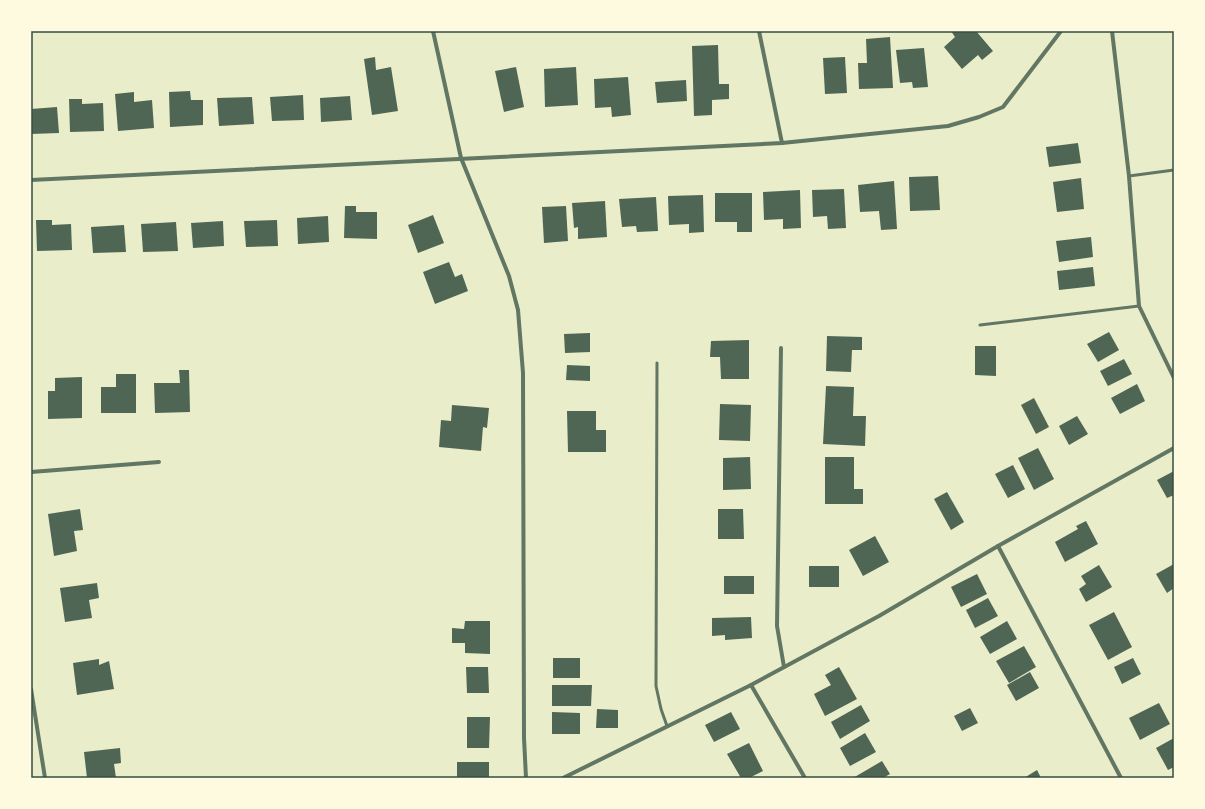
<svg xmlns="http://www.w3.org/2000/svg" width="1205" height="809" font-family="'Varela Round',sans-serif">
  <rect width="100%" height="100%" fill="#e9edc9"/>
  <g fill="#4f6655">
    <path d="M 951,31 L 976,31 L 993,51 L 982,60 L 978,55 L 962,69 L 944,47 L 955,37 Z"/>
    <path d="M 890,37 L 893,88 L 859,89 L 858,63 L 867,63 L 866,39 Z"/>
    <path d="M 718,45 L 719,84 L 729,84 L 729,99 L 712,100 L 712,115 L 694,116 L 692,46 Z"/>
    <path d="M 924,48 L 928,87 L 913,88 L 912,82 L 900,83 L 896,50 Z"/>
    <path d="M 375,57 L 376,70 L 391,67 L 398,111 L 372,115 L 364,59 Z"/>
    <path d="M 845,57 L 847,93 L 825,94 L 823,58 Z"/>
    <path d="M 516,67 L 524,107 L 504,112 L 495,71 Z"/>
    <path d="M 576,67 L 578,105 L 545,107 L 544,69 Z"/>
    <path d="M 628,77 L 631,115 L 612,117 L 611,107 L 595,108 L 594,79 Z"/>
    <path d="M 686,80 L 687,101 L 657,103 L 655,82 Z"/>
    <path d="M 190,91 L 191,100 L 203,100 L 203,125 L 170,127 L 169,92 Z"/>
    <path d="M 134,92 L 134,102 L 152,100 L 154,128 L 118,131 L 115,94 Z"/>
    <path d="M 303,95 L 304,120 L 272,121 L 270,97 Z"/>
    <path d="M 350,96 L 352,120 L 321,122 L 320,98 Z"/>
    <path d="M 252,97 L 254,124 L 219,126 L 217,98 Z"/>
    <path d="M 69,99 L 82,99 L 82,104 L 103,103 L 104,131 L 70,132 Z"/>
    <path d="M 57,107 L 59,133 L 31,134 L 31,109 Z"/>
    <path d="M 1078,143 L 1081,163 L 1049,167 L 1046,147 Z"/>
    <path d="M 938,176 L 940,210 L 910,211 L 909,177 Z"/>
    <path d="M 1081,178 L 1084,209 L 1057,212 L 1053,182 Z"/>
    <path d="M 894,181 L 897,229 L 881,230 L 879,211 L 860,212 L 858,185 Z"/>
    <path d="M 844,189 L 846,228 L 828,229 L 827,216 L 813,217 L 812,190 Z"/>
    <path d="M 800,190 L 801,228 L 783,229 L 783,219 L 764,220 L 763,192 Z"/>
    <path d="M 715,193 L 752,193 L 752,232 L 737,232 L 737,222 L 715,222 Z"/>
    <path d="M 703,195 L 704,232 L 689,233 L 689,224 L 669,225 L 668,196 Z"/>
    <path d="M 656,197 L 658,231 L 637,232 L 636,226 L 622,227 L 619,199 Z"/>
    <path d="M 605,201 L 607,237 L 578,239 L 578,227 L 574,228 L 572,203 Z"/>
    <path d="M 345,206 L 356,206 L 356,212 L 377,212 L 377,239 L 344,238 Z"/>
    <path d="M 566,206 L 568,241 L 544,243 L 542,207 Z"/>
    <path d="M 433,215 L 444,243 L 418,253 L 408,225 Z"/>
    <path d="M 328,216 L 329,242 L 298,244 L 297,218 Z"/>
    <path d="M 36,220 L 52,220 L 52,225 L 71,224 L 72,250 L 37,251 Z"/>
    <path d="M 277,220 L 278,246 L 246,247 L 244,221 Z"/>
    <path d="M 223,221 L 224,246 L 193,248 L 191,223 Z"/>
    <path d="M 176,222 L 178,251 L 143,252 L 141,224 Z"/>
    <path d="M 124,225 L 126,252 L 93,253 L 91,227 Z"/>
    <path d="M 1091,237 L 1093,257 L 1059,262 L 1056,241 Z"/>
    <path d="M 449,262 L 455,277 L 462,274 L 468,291 L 435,304 L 423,272 Z"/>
    <path d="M 1093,267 L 1095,286 L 1059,290 L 1057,271 Z"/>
    <path d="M 1109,332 L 1119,350 L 1098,362 L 1087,344 Z"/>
    <path d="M 590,333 L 590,352 L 565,353 L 564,334 Z"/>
    <path d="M 827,336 L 862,337 L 862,350 L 852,350 L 851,372 L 826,371 Z"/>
    <path d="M 749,340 L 749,379 L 721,379 L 720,357 L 710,357 L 711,341 Z"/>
    <path d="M 975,346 L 996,346 L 996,376 L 975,375 Z"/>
    <path d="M 1124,359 L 1132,374 L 1108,386 L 1100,371 Z"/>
    <path d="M 567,365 L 590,366 L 590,381 L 566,380 Z"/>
    <path d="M 179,370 L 189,370 L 190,412 L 155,413 L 154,383 L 180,383 Z"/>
    <path d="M 116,374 L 136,374 L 136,413 L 101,413 L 101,387 L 116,387 Z"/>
    <path d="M 82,377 L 82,418 L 48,419 L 48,391 L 55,391 L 55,378 Z"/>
    <path d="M 1137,384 L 1145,401 L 1120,414 L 1111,398 Z"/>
    <path d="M 826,386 L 854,387 L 853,416 L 866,416 L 865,446 L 823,444 Z"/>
    <path d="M 1034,398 L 1049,427 L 1036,434 L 1021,405 Z"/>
    <path d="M 720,404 L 751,405 L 750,441 L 719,440 Z"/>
    <path d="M 452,405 L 489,408 L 487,428 L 483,427 L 481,451 L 439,447 L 441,420 L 451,421 Z"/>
    <path d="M 567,411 L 596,411 L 596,430 L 606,430 L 606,452 L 568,452 Z"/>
    <path d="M 1077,416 L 1088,434 L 1069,445 L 1059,426 Z"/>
    <path d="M 1038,448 L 1054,479 L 1034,490 L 1018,458 Z"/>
    <path d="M 750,457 L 751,489 L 723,490 L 723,458 Z"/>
    <path d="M 825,457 L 854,457 L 854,489 L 863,489 L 863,504 L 825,504 Z"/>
    <path d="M 1013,465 L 1025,489 L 1008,498 L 995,474 Z"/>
    <path d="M 1174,471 L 1174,495 L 1167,498 L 1157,480 Z"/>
    <path d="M 947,492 L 964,522 L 951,530 L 934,499 Z"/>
    <path d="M 80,509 L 83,530 L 74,531 L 77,551 L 54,556 L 48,514 Z"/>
    <path d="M 718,509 L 743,509 L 744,539 L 718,539 Z"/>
    <path d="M 1086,521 L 1098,544 L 1065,562 L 1055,542 L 1078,529 L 1076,526 Z"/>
    <path d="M 875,536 L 889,562 L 863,576 L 849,550 Z"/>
    <path d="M 1174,564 L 1174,588 L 1167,593 L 1156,574 Z"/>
    <path d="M 1099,565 L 1112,587 L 1086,602 L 1079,589 L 1086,584 L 1081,576 Z"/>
    <rect x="809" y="566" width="30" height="21"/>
    <path d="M 977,574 L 987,594 L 961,607 L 951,587 Z"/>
    <rect x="724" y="576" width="30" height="18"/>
    <path d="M 97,583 L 99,598 L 89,600 L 92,618 L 65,622 L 60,588 Z"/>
    <path d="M 988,598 L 998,616 L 975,628 L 966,610 Z"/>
    <path d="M 1114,612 L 1132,647 L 1108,660 L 1089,625 Z"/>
    <path d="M 751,617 L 752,638 L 725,640 L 725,635 L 712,636 L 712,618 Z"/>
    <path d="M 465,621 L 490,621 L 490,654 L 465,653 L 465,643 L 452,643 L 452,628 L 464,629 Z"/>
    <path d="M 1007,621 L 1017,639 L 990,654 L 980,637 Z"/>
    <path d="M 1024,646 L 1036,667 L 1009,683 L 996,661 Z"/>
    <rect x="553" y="658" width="27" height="20"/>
    <path d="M 1133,658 L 1141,674 L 1122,684 L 1114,667 Z"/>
    <path d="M 99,659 L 99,665 L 109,661 L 114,689 L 77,695 L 73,663 Z"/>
    <path d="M 466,667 L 488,667 L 489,693 L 467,693 Z"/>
    <path d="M 839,667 L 857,699 L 825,716 L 814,694 L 831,685 L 825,675 Z"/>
    <path d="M 1030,672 L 1039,688 L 1016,701 L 1007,685 Z"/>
    <path d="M 552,685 L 592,685 L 591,706 L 552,706 Z"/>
    <path d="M 1159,703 L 1170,724 L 1140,740 L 1129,718 Z"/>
    <path d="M 861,705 L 870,721 L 840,739 L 831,722 Z"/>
    <path d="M 970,708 L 978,723 L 962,731 L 954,716 Z"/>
    <path d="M 597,709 L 618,710 L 618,728 L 596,728 Z"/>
    <path d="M 552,712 L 580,713 L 580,734 L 552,734 Z"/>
    <path d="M 731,712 L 740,729 L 714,742 L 705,725 Z"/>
    <path d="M 467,717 L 490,717 L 489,748 L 467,748 Z"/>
    <path d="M 865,733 L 876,752 L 850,766 L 840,748 Z"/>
    <path d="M 1174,738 L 1174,767 L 1168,770 L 1156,748 Z"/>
    <path d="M 749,743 L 763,771 L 749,778 L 741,778 L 727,754 Z"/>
    <path d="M 120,748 L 121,763 L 114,764 L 116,778 L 87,778 L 84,752 Z"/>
    <path d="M 882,761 L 890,774 L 883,778 L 853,778 Z"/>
    <rect x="457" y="762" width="32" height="16"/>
    <path d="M 1037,770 L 1041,778 L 1024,778 Z"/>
  </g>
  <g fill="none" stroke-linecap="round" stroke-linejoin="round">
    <g stroke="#617663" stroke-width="3">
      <path d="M 1129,176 L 1174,170"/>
      <path d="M 980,325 L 1139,306"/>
      <path d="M 657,363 L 656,686 L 661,709 L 667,726"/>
    </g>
    <g stroke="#617663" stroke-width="4">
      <path d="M 433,31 L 461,158 L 509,276 L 518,310 L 523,373 L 524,738 L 526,778"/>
      <path d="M 759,31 L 782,143"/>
      <path d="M 1112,31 L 1129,176 L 1139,306 L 1174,378"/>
      <path d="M 31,180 L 782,143 L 948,126 L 979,117 L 1003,107 L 1061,31"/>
      <path d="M 781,348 L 777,626 L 784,667"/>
      <path d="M 31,472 L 159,462"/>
      <path d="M 998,546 L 1121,778"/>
      <path d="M 751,685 L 805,778"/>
      <path d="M 31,689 L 45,778"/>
      <path d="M 563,778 L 751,685 L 879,616 L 998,546 L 1174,448"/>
    </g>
  </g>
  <rect width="1205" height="809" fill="none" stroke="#fefae0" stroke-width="64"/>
  <rect x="32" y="32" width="1141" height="745" fill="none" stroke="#344e41" stroke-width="1.5"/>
</svg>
